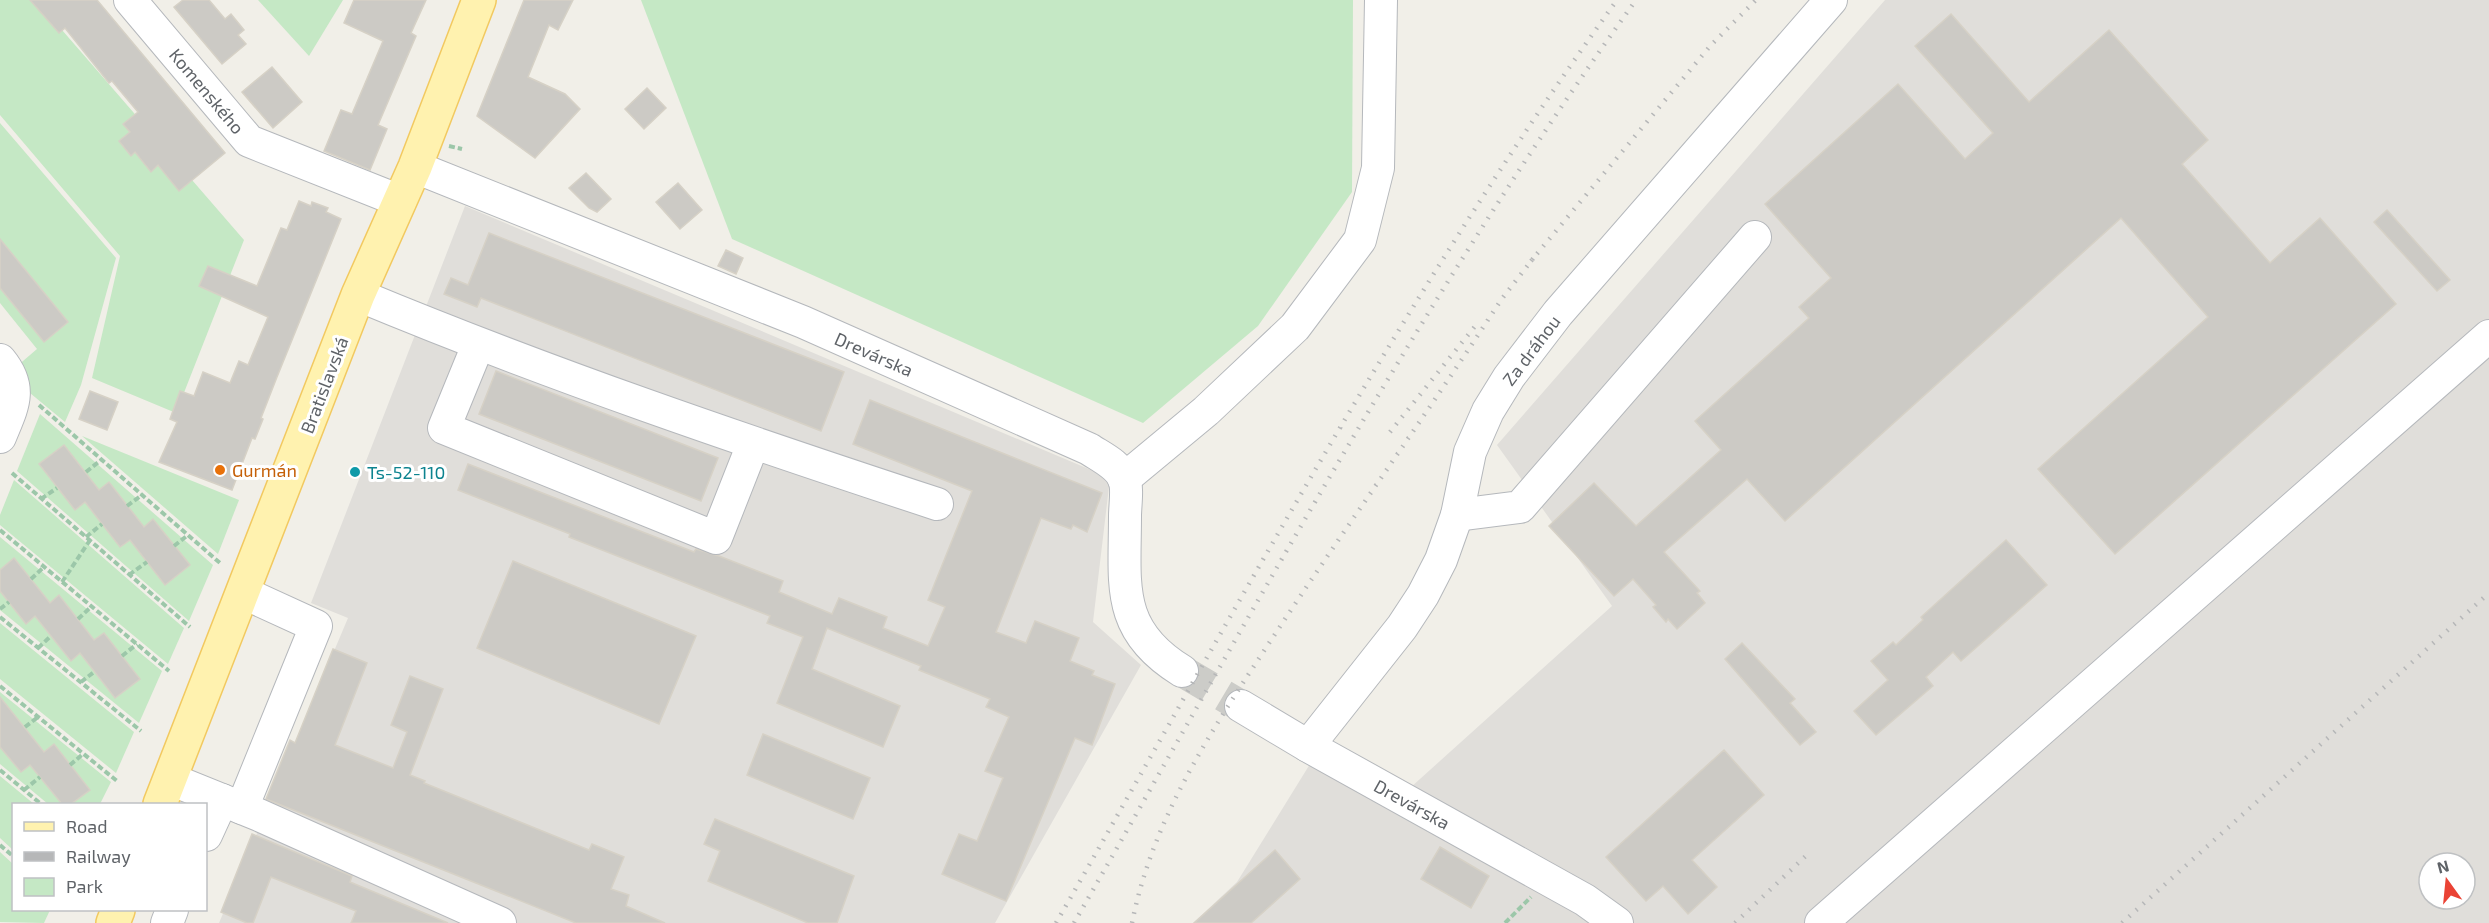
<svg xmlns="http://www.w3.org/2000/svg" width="2489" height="923" font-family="'Exo 2',sans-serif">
  <rect width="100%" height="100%" fill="#f1efe8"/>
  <g fill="#e0deda" fill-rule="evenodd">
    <path d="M 1885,0 L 2489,0 L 2489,923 L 1193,923 L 1237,882 L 1310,764 L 1390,806 L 1612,606 L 1497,445 ZM 2429,863 L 2465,863 L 2465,899 L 2429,899 Z"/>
    <path d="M 465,206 L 1110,478 L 1093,622 L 1141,665 L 995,923 L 219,923 L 348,618 L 311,603 Z"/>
  </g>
  <g fill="#c5e8c5">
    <path d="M 0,0 L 36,0 L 244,240 L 176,413 L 92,378 L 120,256 L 0,115 Z"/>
    <path d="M 258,0 L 343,0 L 309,56 Z"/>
    <path d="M 641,0 L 1353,0 L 1352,192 L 1258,326 L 1143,423 L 732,239 Z"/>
    <path d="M 0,123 L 116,258 L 81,385 L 65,422 L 30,393 L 16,367 L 37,349 L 0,303 Z"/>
    <path d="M 40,414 L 213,565 L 189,621 L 17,471 Z"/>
    <path d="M 82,436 L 239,500 L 218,554 Z"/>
    <path d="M 14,480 L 184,628 L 168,664 L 0,525 L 0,515 Z"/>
    <path d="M 0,537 L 162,671 L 139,723 L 0,610 Z"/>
    <path d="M 0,623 L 134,732 L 116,773 L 0,679 Z"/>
    <path d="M 0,692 L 111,782 L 100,804 L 48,804 L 0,764 Z"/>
    <path d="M 0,776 L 34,804 L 14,804 L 13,850 L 0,838 Z"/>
    <path d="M 0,852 L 13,864 L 14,910 L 50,910 L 44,923 L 0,922 Z"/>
  </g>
  <g fill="#cccac5" stroke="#d6d1c6" stroke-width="1.5">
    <path d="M 30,0 L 97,0 L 225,153 L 179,191 L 158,165 L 151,172 L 135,152 L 131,156 L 119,141 L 130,132 L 123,124 L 138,112 L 112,81 L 109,83 L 65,28 L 59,33 Z"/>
    <path d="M 183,0 L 209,0 L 225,19 L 231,14 L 244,30 L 238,35 L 246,44 L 222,64 L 174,7 Z"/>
    <path d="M 354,0 L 426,0 L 411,33 L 416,36 L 378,125 L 387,129 L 370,170 L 324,151 L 341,110 L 352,114 L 383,41 L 344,23 Z"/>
    <path d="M 524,0 L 573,0 L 558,30 L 549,25 L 528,77 L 565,94 L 580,109 L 535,158 L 477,116 Z"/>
    <path d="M 1951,14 L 2029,102 L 2109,30 L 2208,140 L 2182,164 L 2270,263 L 2320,218 L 2396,304 L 2115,554 L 2038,469 L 2208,317 L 2121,218 L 1785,521 L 1747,479 L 1664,552 L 1700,591 L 1697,593 L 1705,603 L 1677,629 L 1668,619 L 1666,622 L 1653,607 L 1656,605 L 1633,579 L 1614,596 L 1549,526 L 1594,483 L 1636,526 L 1721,450 L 1695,421 L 1809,318 L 1799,307 L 1831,278 L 1765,204 L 1898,84 L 1965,159 L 1993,133 L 1915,46 Z"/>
    <path d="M 272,67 L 302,102 L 273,128 L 242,92 Z"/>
    <path d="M 647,88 L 666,108 L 644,129 L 625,109 Z"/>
    <path d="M 586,173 L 611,199 L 597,212 L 589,208 L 569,188 Z"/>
    <path d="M 678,183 L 702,210 L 680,229 L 656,202 Z"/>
    <path d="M 299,201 L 311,206 L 312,202 L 328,208 L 326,212 L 341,219 L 277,377 L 261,418 L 263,419 L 255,439 L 252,438 L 232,490 L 159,462 L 177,422 L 170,419 L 180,391 L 194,396 L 203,372 L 230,383 L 239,361 L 248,365 L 268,317 L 199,286 L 208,266 L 257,286 L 281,228 L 287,230 Z"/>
    <path d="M 2387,210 L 2450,280 L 2437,291 L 2374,222 Z"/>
    <path d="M 489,233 L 844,372 L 821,431 L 481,298 L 477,307 L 444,294 L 451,278 L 468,285 Z"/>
    <path d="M 0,239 L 68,322 L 44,342 L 0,288 Z"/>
    <path d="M 726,250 L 743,258 L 736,274 L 718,266 Z"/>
    <path d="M 496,371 L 718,458 L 701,501 L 479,414 Z"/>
    <path d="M 90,391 L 118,402 L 107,430 L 79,419 Z"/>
    <path d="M 870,400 L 1102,493 L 1087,532 L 1073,525 L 1071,529 L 1041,518 L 996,632 L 1026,643 L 1035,621 L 1079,638 L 1070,661 L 1094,671 L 1092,675 L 1115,684 L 1092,745 L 1075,738 L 1006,901 L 942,874 L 959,834 L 977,841 L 1003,778 L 985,771 L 1009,717 L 986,707 L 990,699 L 919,670 L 921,666 L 827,628 L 812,669 L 900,706 L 883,747 L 777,703 L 803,637 L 767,623 L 770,616 L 569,537 L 570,534 L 458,490 L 468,464 L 694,552 L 696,549 L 719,556 L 783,581 L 779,592 L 832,614 L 839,598 L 887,617 L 883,628 L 928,646 L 945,607 L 928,600 L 972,491 L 853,444 Z"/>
    <path d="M 64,445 L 99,490 L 109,482 L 144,527 L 153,519 L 190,565 L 165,585 L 130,540 L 120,547 L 85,502 L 75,510 L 39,464 Z"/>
    <path d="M 2006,540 L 2047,585 L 1961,661 L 1953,652 L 1926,677 L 1933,686 L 1876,735 L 1854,711 L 1888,680 L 1871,661 L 1893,642 L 1896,645 L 1923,620 L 1921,617 Z"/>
    <path d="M 14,558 L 50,603 L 59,595 L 94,640 L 104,633 L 140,679 L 115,698 L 80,653 L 71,661 L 35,616 L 26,624 L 0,591 L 0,570 Z"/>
    <path d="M 513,561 L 696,636 L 659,724 L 477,648 Z"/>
    <path d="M 1742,643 L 1795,699 L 1790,703 L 1816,732 L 1800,745 L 1725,659 Z"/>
    <path d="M 333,649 L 367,663 L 335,745 L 393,768 L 407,732 L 391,725 L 410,676 L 443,689 L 410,775 L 425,781 L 424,783 L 589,850 L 592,844 L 624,857 L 611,889 L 629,895 L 626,906 L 665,923 L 576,923 L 266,799 L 290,740 L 295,743 Z"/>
    <path d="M 0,697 L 44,752 L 54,744 L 90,790 L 71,804 L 62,804 L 30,765 L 21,772 L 0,747 Z"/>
    <path d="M 763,734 L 870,778 L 853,819 L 747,775 Z"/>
    <path d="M 1724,750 L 1764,795 L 1692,860 L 1717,887 L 1688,914 L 1663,886 L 1646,901 L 1606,857 Z"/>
    <path d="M 715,819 L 854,876 L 837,923 L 808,923 L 708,881 L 720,851 L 704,844 Z"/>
    <path d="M 252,834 L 352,876 L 350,882 L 448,923 L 351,923 L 356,911 L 271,877 L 253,923 L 247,923 L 221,912 Z"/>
    <path d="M 1440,847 L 1489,876 L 1471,908 L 1421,879 Z"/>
    <path d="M 1275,850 L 1300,879 L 1251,923 L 1194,923 Z"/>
  </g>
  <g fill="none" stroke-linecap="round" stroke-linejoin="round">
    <path stroke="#ccccc8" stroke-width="32" stroke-dasharray="32 16" stroke-linecap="butt" d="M 1182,671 L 1241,706"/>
    <g stroke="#b5b8bc" stroke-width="34">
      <g id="minor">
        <path d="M 130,0 L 249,141 L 400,201"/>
        <path d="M 415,167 L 803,322 L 1089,449 C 1101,457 1119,465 1124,479 C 1128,488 1125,506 1125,516 C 1125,585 1115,630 1182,671"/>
        <path d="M 358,295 C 548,374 742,440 937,504"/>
        <path d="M 478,345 L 444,428 L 716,538 L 753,444"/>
        <path d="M 0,360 C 24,389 12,407 0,437"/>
        <path d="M 1124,479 L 1206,411 L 1295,327 L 1360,240 L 1378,168 L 1381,0"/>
        <path d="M 1457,515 L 1520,507 L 1755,237"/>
        <path d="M 1241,706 L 1308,746 L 1585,900 L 1617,923"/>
        <path d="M 1308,746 L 1402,627 L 1423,595 L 1441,560 L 1457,515 L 1470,452 L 1488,411 L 1509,377 L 1558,313 L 1831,0"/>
        <path d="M 170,779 L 259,815 L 500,923"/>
        <path d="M 242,808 L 316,626 L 244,593"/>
        <path d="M 206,835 L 222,800"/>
        <path d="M 167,923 L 172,910"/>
        <path d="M 1821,923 L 2489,336"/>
      </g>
    </g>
    <g stroke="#f2c960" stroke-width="36">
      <g id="major">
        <path d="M 160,804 L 358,295 L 415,167 L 479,0"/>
        <path d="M 113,923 L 118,910"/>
      </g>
    </g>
    <g stroke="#9cc7a9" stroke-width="4" stroke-dasharray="6 3" stroke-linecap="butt">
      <path d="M 449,146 L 462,149"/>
      <path d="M 39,405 L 220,563"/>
      <path d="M 86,472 L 101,460"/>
      <path d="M 12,473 L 190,627"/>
      <path d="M 41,499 L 57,488"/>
      <path d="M 127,506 L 142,495"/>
      <path d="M 0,530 L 169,671"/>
      <path d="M 86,537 L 102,524"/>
      <path d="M 174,546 L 188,535"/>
      <path d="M 129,575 L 147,562"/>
      <path d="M 31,579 L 44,567"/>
      <path d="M 62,582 L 90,540"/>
      <path d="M 0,609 L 9,602"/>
      <path d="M 0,617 L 141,731"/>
      <path d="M 78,619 L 92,606"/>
      <path d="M 38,648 L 51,636"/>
      <path d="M 122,656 L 137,644"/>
      <path d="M 81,682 L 94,672"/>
      <path d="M 0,686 L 117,781"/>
      <path d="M 25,727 L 38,717"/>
      <path d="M 70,765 L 83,754"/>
      <path d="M 0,770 L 41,804"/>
      <path d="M 24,790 L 40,777"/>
      <path d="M 0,845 L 14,857"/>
      <path d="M 1505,923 L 1531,897"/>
    </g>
    <use href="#minor" stroke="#fff" stroke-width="32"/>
    <use href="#major" stroke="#fff2af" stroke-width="33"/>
    <g stroke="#b6b7b8" stroke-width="4.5" stroke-dasharray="1.5 8" stroke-linecap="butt">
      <path d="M 1531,261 L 1711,45 L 1756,0"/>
      <path d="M 1390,432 L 1476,325"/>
      <path d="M 1056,923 C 1235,611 1406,292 1617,0"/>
      <path d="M 1074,923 C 1253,611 1425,293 1636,0"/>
      <path d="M 1132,923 C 1154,812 1218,721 1279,628 C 1352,518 1429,411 1501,300 L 1535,256"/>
      <path d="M 1735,923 L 1810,852"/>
      <path d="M 2122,923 L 2489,593"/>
    </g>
  </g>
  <circle fill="#e8710a" stroke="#fff" stroke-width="2" cx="220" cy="470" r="6"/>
  <circle fill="#0f9aa8" stroke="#fff" stroke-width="2" cx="355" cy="472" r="6"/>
  <g text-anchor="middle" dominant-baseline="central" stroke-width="6" stroke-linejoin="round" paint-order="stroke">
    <g font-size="18" fill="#5f6368" stroke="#fff">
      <text transform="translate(207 91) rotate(50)">Komenského</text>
      <text transform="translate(1531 350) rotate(-53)">Za dráhou</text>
      <text transform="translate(874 354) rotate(24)">Drevárska</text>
      <text transform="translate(324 385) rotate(-69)">Bratislavská</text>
      <text transform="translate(1412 804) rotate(29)">Drevárska</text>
    </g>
    <g font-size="18" fill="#c56008" stroke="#fff" text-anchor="start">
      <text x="232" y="470">Gurmán</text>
    </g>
    <g font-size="18" fill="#0d838f" stroke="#fff" text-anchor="start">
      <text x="367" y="472">Ts-52-110</text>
    </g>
  </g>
  <rect x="12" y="803" width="195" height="108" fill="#ffffff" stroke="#bfc1c3" stroke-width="1.5"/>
  <rect x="24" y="822" width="30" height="9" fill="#fff2af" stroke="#bfc1c3" stroke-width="1.5"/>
  <text x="66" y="833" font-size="18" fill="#5f6368">Road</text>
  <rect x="24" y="852" width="30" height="9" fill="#b6b7b8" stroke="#bfc1c3" stroke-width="1.5"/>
  <text x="66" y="863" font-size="18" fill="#5f6368">Railway</text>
  <rect x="24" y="878" width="30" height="18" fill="#c5e8c5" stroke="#bfc1c3" stroke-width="1.5"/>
  <text x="66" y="893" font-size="18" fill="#5f6368">Park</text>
  <g transform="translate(2447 881) rotate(345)"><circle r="28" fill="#ffffff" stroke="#bfc1c3" stroke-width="1.5"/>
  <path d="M0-4.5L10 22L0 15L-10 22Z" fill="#ea4335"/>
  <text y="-9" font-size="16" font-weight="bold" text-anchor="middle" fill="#5f6368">N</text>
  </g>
</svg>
